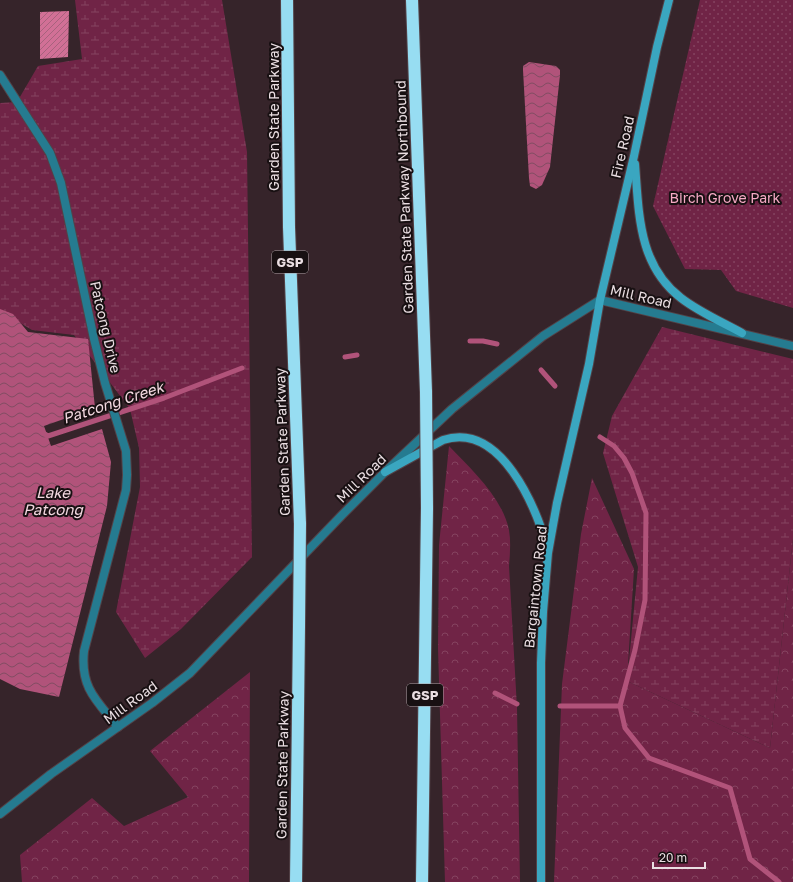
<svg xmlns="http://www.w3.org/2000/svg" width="793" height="882" font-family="'Golos Text',sans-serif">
  <defs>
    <pattern id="forest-crowns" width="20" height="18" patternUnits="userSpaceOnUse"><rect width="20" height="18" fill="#702446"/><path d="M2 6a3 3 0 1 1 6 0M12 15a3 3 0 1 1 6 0" fill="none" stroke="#854360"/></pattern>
    <pattern id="wetland-marsh" width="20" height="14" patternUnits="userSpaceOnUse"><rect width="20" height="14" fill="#702446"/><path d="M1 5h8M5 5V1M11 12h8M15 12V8" fill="none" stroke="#854360"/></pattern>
    <pattern id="park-dots" width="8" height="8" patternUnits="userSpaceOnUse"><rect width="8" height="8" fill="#702446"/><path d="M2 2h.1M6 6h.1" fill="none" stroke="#854360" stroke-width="1.8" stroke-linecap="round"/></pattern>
    <pattern id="water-waves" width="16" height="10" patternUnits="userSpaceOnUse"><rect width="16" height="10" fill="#b1537a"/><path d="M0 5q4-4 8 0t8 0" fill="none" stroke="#814c62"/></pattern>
    <pattern id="building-hatch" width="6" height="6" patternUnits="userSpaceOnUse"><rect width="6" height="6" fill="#d17096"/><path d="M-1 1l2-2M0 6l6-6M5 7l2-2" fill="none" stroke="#a7627d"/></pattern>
  </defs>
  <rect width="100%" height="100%" fill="#36242a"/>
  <g fill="url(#forest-crowns)">
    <path d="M 449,446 C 471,469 502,497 509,530 C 511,542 510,554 509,566 L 517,708 L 520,882 L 445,882 L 438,648 L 439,545 Z"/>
    <path d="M 592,478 L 634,569 L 627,681 L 770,748 L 793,539 L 793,882 L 554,882 L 562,684 L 581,534 Z"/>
    <path d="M 250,672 L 249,882 L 22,882 L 20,855 L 92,798 L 124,826 L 188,797 L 150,751 Z"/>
  </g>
  <g fill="url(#wetland-marsh)">
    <path d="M 75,0 L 222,0 L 247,152 L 252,557 L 181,629 L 145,658 L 116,612 L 140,487 L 139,448 L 130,409 L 74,335 L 32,330 L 0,311 L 0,103 L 17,102 L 38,66 L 82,59 Z"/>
    <path d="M 662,327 L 793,359 L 793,539 L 770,748 L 627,681 L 638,567 L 603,453 L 612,416 Z"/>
  </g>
  <path fill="url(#park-dots)" d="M 700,0 L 793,0 L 793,308 L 736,291 L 721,270 L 685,269 L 653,206 Z"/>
  <g fill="url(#water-waves)">
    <path d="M 529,62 L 556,66 L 560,70 L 560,75 L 550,167 L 542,185 L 536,189 L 530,186 L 529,178 L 523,70 L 523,66 Z"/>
    <path d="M 0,309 L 13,314 L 28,332 L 88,339 L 95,408 L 44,426 L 51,446 L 102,429 L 111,462 L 107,506 L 59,697 L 20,689 L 0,679 Z"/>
  </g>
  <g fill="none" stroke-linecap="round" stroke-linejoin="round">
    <g stroke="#b1537a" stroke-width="5">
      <path d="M 470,341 L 483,341 L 497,344"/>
      <path d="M 345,357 L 357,355"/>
      <path d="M 541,370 L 555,386"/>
      <path d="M 43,433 L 48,436 L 164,398 L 242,368"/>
      <path d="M 600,437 L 614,446 L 624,458 L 632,473 L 646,513 L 645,600 L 635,650 L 620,706 L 625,728 L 649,758 L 730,788 L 750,859 L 779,882"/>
      <path d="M 495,693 L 517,704"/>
      <path d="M 560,706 L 620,706"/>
    </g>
  </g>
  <path fill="url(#building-hatch)" d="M 69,11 L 68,57 L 40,59 L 40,12 Z"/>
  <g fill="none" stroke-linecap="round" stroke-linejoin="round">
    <g stroke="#534247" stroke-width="10">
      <path id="minor" d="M 0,75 L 50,153 L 61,183 L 94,339 L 105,383 L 126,451 L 127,475 L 126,490 L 84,651 C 80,688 97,701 118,727"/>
    </g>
    <g stroke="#534247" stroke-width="10">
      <path id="tertiary" d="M 0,814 L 51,774 L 152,703 L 190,673 L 342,515 L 385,472 L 452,409 L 543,336 L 600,300 L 793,346"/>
    </g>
    <g stroke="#534247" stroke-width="10">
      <g id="secondary">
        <path d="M 635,164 C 639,213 638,265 681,298 C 699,312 722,322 742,333"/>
        <path d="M 385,472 L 443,440 C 501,421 536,507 548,550"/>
        <path d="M 541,882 L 541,663 L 543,612 L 548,553 L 557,503 L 589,364 L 600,300 L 634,156 L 657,47 L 669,0"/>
      </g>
    </g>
    <g stroke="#534247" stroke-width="14">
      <g id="motorway">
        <path d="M 287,0 L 289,227 L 300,524"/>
        <path d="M 412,0 L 426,392"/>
        <path d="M 296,882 L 299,626"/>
        <path d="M 422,882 L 427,508"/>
      </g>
    </g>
    <use href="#minor" stroke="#257b90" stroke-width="8"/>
    <use href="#tertiary" stroke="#257b90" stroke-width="8"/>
    <use href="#secondary" stroke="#3aa6c0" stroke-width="8"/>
    <use href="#motorway" stroke="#97ddf2" stroke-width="12"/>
    <g stroke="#534247" stroke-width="14" stroke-linecap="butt">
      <g id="motorway-bridge">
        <path d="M 426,392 L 427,508"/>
        <path d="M 299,626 L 300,524"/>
      </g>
    </g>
    <use href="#motorway-bridge" stroke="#97ddf2" stroke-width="12"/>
  </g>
  <g text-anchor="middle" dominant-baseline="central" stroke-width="4" stroke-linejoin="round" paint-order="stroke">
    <g fill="#181012" stroke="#aba0a4" stroke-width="1">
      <rect x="272" y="251" width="36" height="22" rx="3"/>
      <rect x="407" y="684" width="36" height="22" rx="3"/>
    </g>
    <g font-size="13" font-weight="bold" fill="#eadee2">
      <text x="290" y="262">GSP</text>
      <text x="425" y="695">GSP</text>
    </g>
    <g font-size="14" fill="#eadee2" stroke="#181012">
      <text transform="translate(273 117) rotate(-90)">Garden State Parkway</text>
      <text transform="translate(622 147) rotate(-77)">Fire Road</text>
      <text transform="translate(404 197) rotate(-92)">Garden State Parkway Northbound</text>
      <text transform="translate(641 296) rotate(13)">Mill Road</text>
      <text transform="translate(106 327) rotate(77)">Patcong Drive</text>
      <text transform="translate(282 442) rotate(-92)">Garden State Parkway</text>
      <text transform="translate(361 478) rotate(-44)">Mill Road</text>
      <text transform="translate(535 587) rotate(-84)">Bargaintown Road</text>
      <text transform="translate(130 702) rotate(-36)">Mill Road</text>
      <text transform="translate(282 765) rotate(-89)">Garden State Parkway</text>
    </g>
    <g font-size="14" fill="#f6aac5" stroke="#181012">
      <text x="725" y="197">Birch Grove Park</text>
    </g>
    <g font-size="15" font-style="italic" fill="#f3d8e0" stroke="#181012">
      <text transform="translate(113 402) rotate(-18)">Patcong Creek</text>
      <text x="53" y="492">Lake<tspan x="53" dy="17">Patcong</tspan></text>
    </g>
  </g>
  <path d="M653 862v6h52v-6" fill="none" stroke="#eadee2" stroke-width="2"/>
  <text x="659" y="862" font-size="12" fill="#eadee2" stroke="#181012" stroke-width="3" paint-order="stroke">20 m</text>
</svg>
